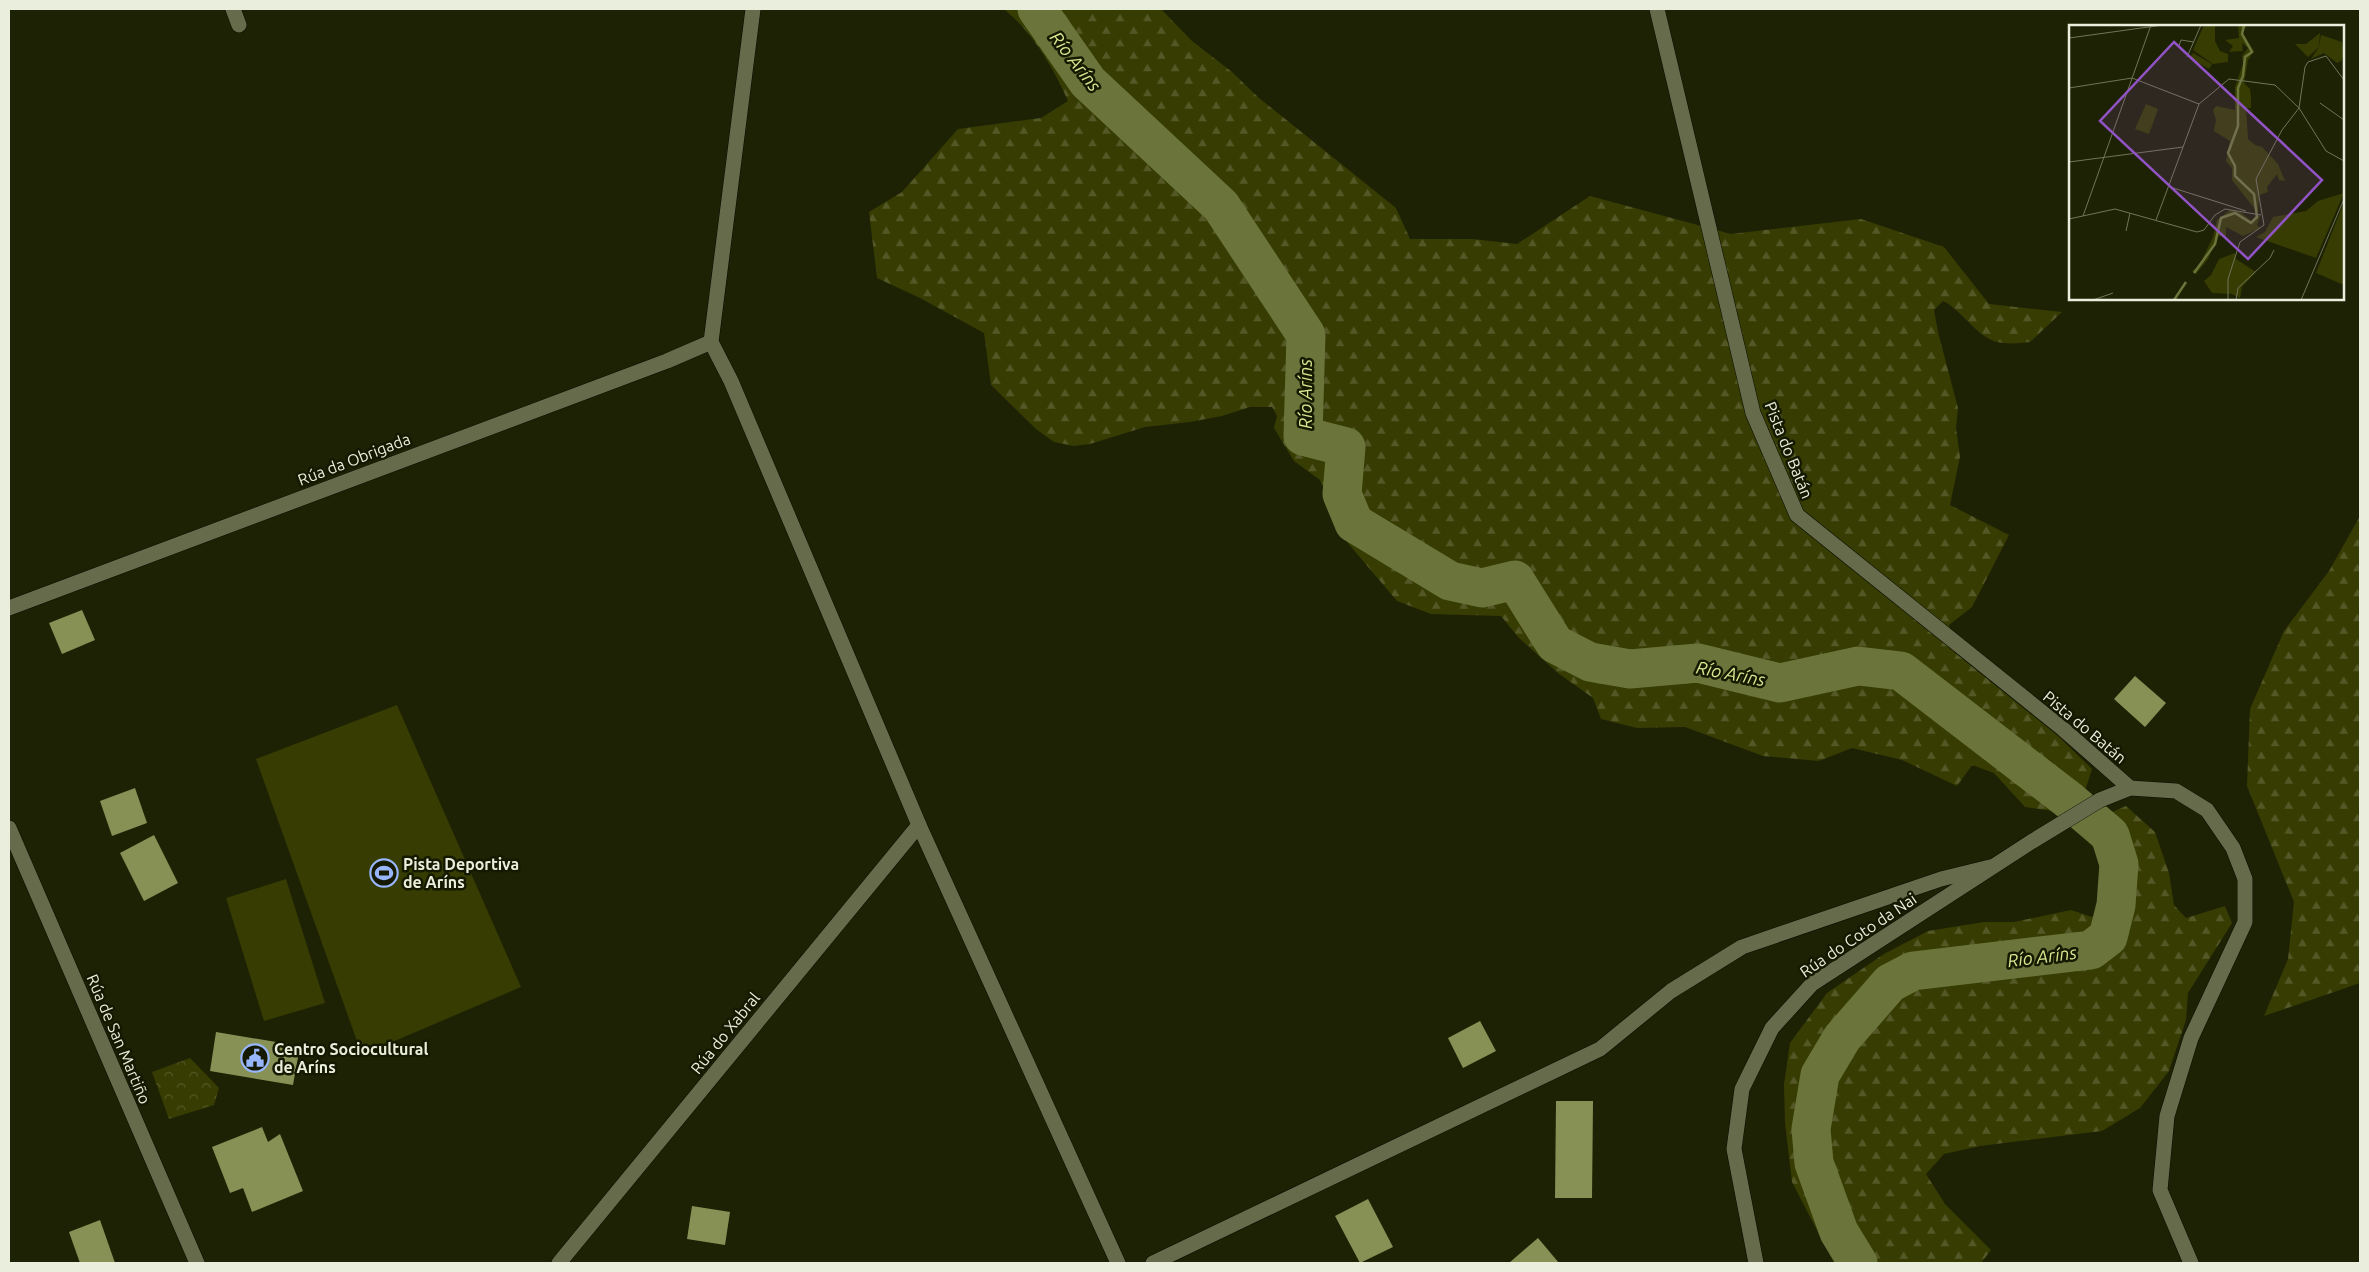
<svg xmlns="http://www.w3.org/2000/svg" width="2369" height="1272" font-family="Ubuntu,sans-serif">
  <defs>
    <pattern id="forest-firs" width="22" height="20" patternUnits="userSpaceOnUse" patternTransform="scale(1.25)"><rect width="22" height="20" fill="#363c02"/><path d="M5 1l3.5 6h-7zM16 11l3.5 6h-7z" fill="#535826"/></pattern>
    <pattern id="park-crowns" width="20" height="18" patternUnits="userSpaceOnUse" patternTransform="scale(1.25)"><rect width="20" height="18" fill="#363c02"/><path d="M2 6a3 3 0 1 1 6 0M12 15a3 3 0 1 1 6 0" fill="none" stroke="#535826"/></pattern>
  </defs>
  <rect width="100%" height="100%" fill="#1e2204"/>
  <g fill="url(#forest-firs)">
    <path d="M 1004,9 L 1161,9 L 1192,41 L 1232,72 L 1259,98 L 1396,208 L 1410,239 L 1472,239 L 1517,244 L 1590,196 L 1731,234 L 1861,219 L 1944,247 L 1989,304 L 2062,312 L 2030,342 C 2021,343 2012,344 2003,343 C 1978,341 1964,311 1943,301 L 1934,310 L 1938,332 L 1958,408 L 1956,428 L 1960,457 L 1950,505 L 2009,535 L 1972,607 L 1949,625 L 1954,652 L 2058,736 L 2092,769 L 2085,791 L 2053,811 L 2025,807 L 1994,773 L 1972,765 L 1957,786 L 1902,760 L 1852,748 L 1819,761 L 1763,756 L 1685,727 L 1637,728 L 1601,719 L 1593,698 L 1558,673 L 1519,638 L 1501,616 L 1431,614 L 1397,601 L 1347,542 L 1320,480 L 1294,461 L 1283,443 L 1274,428 L 1277,416 L 1272,407 L 1250,407 L 1222,416 L 1190,422 L 1145,427 L 1090,444 L 1074,446 L 1054,442 L 1036,429 L 991,385 L 984,333 L 920,298 L 877,278 L 869,212 L 902,192 L 958,129 L 1041,118 L 1068,101 C 1053,67 1033,33 1004,9 Z"/>
    <path d="M 2360,516 L 2360,983 L 2264,1016 L 2288,959 L 2294,902 L 2247,786 L 2250,709 L 2284,631 L 2329,571 Z"/>
    <path d="M 2126,806 L 2155,832 L 2169,873 L 2174,905 L 2186,918 L 2225,906 L 2232,923 L 2188,993 L 2186,1020 L 2169,1071 L 2140,1108 L 2102,1131 L 1980,1146 L 1944,1154 L 1926,1174 L 1945,1204 L 1991,1250 L 1981,1263 L 1834,1263 L 1792,1182 L 1785,1123 L 1784,1084 L 1790,1043 L 1827,993 L 1884,954 L 1928,931 L 1984,922 L 2014,922 L 2071,910 L 2092,917 L 2103,912 L 2098,853 L 2082,834 L 2105,815 Z"/>
  </g>
  <path fill="url(#park-crowns)" d="M 190,1058 L 219,1088 L 214,1105 L 169,1119 L 152,1072 Z"/>
  <g fill="#363c02">
    <path d="M 397,705 L 521,987 L 362,1055 L 256,759 Z"/>
    <path d="M 286,879 L 325,1003 L 264,1021 L 226,898 Z"/>
  </g>
  <g fill="none" stroke-linecap="round" stroke-linejoin="round">
    <path stroke="#6b753b" stroke-width="39" d="M 1037,9 L 1088,82 L 1221,206 L 1306,335 L 1303,436 L 1346,447 L 1342,494 L 1354,523 L 1450,581 L 1482,588 L 1515,580 L 1555,644 L 1590,662 L 1630,669 L 1698,663 L 1780,683 L 1858,666 L 1901,671 L 2070,801 L 2110,835 L 2119,864 L 2116,905 L 2108,937 L 2091,950 L 1913,971 L 1890,983 L 1842,1038 L 1820,1075 L 1811,1129 L 1814,1163 L 1839,1232 L 1858,1263"/>
  </g>
  <g fill="#879156">
    <path d="M 82,610 L 95,640 L 62,654 L 49,623 Z"/>
    <path d="M 2135,676 L 2166,703 L 2145,727 L 2114,699 Z"/>
    <path d="M 135,788 L 147,823 L 112,836 L 100,801 Z"/>
    <path d="M 154,835 L 178,883 L 144,901 L 120,853 Z"/>
    <path d="M 1480,1021 L 1496,1051 L 1463,1068 L 1448,1038 Z"/>
    <path d="M 216,1032 L 300,1046 L 293,1085 L 210,1071 Z"/>
    <path d="M 1556,1101 L 1593,1101 L 1592,1198 L 1555,1198 Z"/>
    <path d="M 262,1127 L 268,1142 L 280,1134 L 303,1191 L 252,1212 L 243,1188 L 230,1193 L 212,1147 Z"/>
    <path d="M 1368,1199 L 1393,1247 L 1360,1263 L 1335,1216 Z"/>
    <path d="M 692,1206 L 730,1212 L 725,1245 L 687,1239 Z"/>
    <path d="M 100,1220 L 115,1263 L 80,1263 L 69,1232 Z"/>
    <path d="M 1538,1238 L 1559,1263 L 1509,1263 Z"/>
  </g>
  <g fill="none" stroke-linecap="round" stroke-linejoin="round">
    <g stroke="#080b00" stroke-width="16">
      <g id="street">
        <path d="M 233,9 L 239,25"/>
        <path d="M 753,9 L 711,342 L 731,381 L 919,825 L 1118,1263"/>
        <path d="M 1657,9 L 1753,413 L 1797,515 L 2063,729 L 2130,788"/>
        <path d="M 9,608 L 667,361 L 711,342"/>
        <path d="M 559,1263 L 919,825"/>
        <path d="M 1153,1263 L 1600,1049 L 1671,991 L 1742,947 L 1941,879 L 1990,867"/>
      </g>
    </g>
    <g stroke="#080b00" stroke-width="16">
      <g id="secondary">
        <path d="M 9,828 L 197,1263"/>
        <path d="M 1756,1263 L 1734,1149 L 1742,1089 L 1772,1028 L 1812,984 L 2031,842 L 2100,800 L 2130,788 L 2176,791 L 2207,810 L 2233,848 L 2245,879 L 2245,922 L 2191,1038 L 2167,1116 L 2160,1190 L 2191,1263"/>
      </g>
    </g>
    <use href="#street" stroke="#666c4b" stroke-width="15"/>
    <use href="#secondary" stroke="#666c4b" stroke-width="15"/>
  </g>
  <defs>
    <g id="stadium-ring" transform="scale(1.4375)"><circle r="9.5" fill="#151900" stroke="#98b6fd" stroke-width="1.5"/><path d="M0-5a6.5 5 0 1 0 0 10a6.5 5 0 1 0 0-10ZM-3.5-1.8h7v3.6h-7Z" fill="#98b6fd"/></g>
    <g id="civic-ring" transform="scale(1.4375)"><circle r="9.5" fill="#151900" stroke="#98b6fd" stroke-width="1.5"/><path d="M-.6-6.5H3V-4.5H.6V-3L4-1V1h2V6H-6V1h2V-1L-.6-3ZM-1.2 2.5V6h2.4V2.5Z" fill="#98b6fd"/></g>
  </defs>
  <g fill-rule="evenodd">
    <use href="#stadium-ring" x="384" y="873"/>
    <use href="#civic-ring" x="255" y="1058"/>
  </g>
  <g text-anchor="middle" dominant-baseline="central" stroke-width="5" stroke-linejoin="round" paint-order="stroke">
    <g font-size="16" fill="#eaeedc" stroke="#151900">
      <text transform="translate(1789 450) rotate(68)">Pista do Batán</text>
      <text transform="translate(354 459) rotate(-21)">Rúa da Obrigada</text>
      <text transform="translate(2085 727) rotate(40)">Pista do Batán</text>
      <text transform="translate(1858 935) rotate(-34)">Rúa do Coto da Nai</text>
      <text transform="translate(725 1033) rotate(-51)">Rúa do Xabral</text>
      <text transform="translate(119 1039) rotate(67)">Rúa de San Martiño</text>
    </g>
    <g font-size="16" font-weight="bold" fill="#eaeedc" stroke="#151900" text-anchor="start">
      <text x="403" y="864">Pista Deportiva<tspan x="403" dy="18">de Aríns</tspan></text>
      <text x="274" y="1049">Centro Sociocultural<tspan x="274" dy="18">de Aríns</tspan></text>
    </g>
    <g font-size="18" font-style="italic" fill="#d8e790" stroke="#151900">
      <text transform="translate(1076 61) rotate(52)">Río Aríns</text>
      <text transform="translate(1305 394) rotate(-90)">Río Aríns</text>
      <text transform="translate(1731 673) rotate(11)">Río Aríns</text>
      <text transform="translate(2042 956) rotate(-7)">Río Aríns</text>
    </g>
  </g>
  <g transform="translate(2069 25)">
    <rect width="275" height="275" fill="#1e2204"/>
    <path d="M 252,10 L 273,17 L 275,30 L 272,36 L 268,38 L 255,28 L 242,34 L 250,22 Z" fill="#363c02"/>
    <path d="M 135,0 L 146,0 L 146,16 L 151,26 L 159,29 L 159,37 L 144,39 L 124,25 ZM 169,0 L 178,0 L 174,8 L 185,26 L 179,35 L 175,58 L 181,64 L 182,73 L 182,83 L 177,83 L 179,114 L 186,120 L 193,122 L 209,139 L 216,156 L 210,155 L 208,149 L 198,162 L 199,167 L 190,170 L 189,188 L 163,155 L 163,143 L 157,136 L 161,116 L 145,106 L 147,95 L 144,85 L 147,81 L 166,85 L 166,62 L 174,39 L 173,31 L 179,23 L 173,18 L 174,26 L 160,27 L 164,21 L 156,15 L 170,13 ZM 251,8 L 250,22 L 239,32 L 226,19 L 237,19 ZM 275,168 L 247,233 L 187,212 L 196,207 L 204,192 L 237,186 L 249,176 ZM 275,177 L 275,260 L 247,248 ZM 161,185 L 171,187 L 183,196 L 187,190 L 191,191 L 188,200 L 191,203 L 174,211 L 157,202 L 157,211 L 149,211 L 139,234 L 127,249 L 123,246 L 130,241 L 144,212 L 148,195 ZM 166,228 L 167,234 L 187,247 L 173,262 L 171,273 L 163,269 L 143,268 L 135,256 L 142,250 L 150,234 Z" fill="#363c02"/>
    <path d="M 124,28 L 143,39 L 140,44 L 120,33 Z" fill="#363c02"/>
    <path d="M 77,79 L 89,84 L 80,109 L 66,104 Z" fill="#363c02"/>
    <path fill="none" stroke="#6b753b" stroke-width="2.5" d="M 125,248 L 146,219 L 152,193 L 166,188 L 182,198 L 188,192 L 185,169 L 166,151 L 166,141 L 159,128 L 169,101 L 169,63 L 174,51 L 176,32 L 183,27 L 173,9 L 175,0M 105,275 L 117,257"/>
    <path fill="none" stroke="#70745a" stroke-width="1" d="M 0,13 L 94,0M 110,21 L 112,15 L 125,17M 118,32 L 132,0M 0,63 L 63,53 L 130,79M 251,78 L 275,95M 0,137 L 114,122M 101,162 L 177,186M 14,191 L 82,0M 0,194 L 46,184 L 128,207 L 135,205 L 146,190 L 156,184 L 192,190M 87,195 L 130,79 L 160,54 L 206,60 L 230,83 L 257,126 L 275,136M 57,206 L 61,188M 24,275 L 44,268M 159,275 L 159,254 L 171,217 L 195,200 L 187,154 L 213,105 L 230,83 L 236,42 L 239,37 L 257,31 L 275,55M 167,275 L 169,263 L 201,233 L 205,225M 232,275 L 275,174"/>
    <path fill="#9153c5" fill-opacity="0.15" stroke="#9153c5" stroke-width="2.5" d="M 105,17 L 253,155 L 179,234 L 31,96 Z"/>
    <rect width="275" height="275" fill="none" stroke="#eaeedc" stroke-width="2.5"/>
  </g>
  <rect width="2369" height="1272" fill="none" stroke="#eaeedc" stroke-width="20"/>
</svg>
